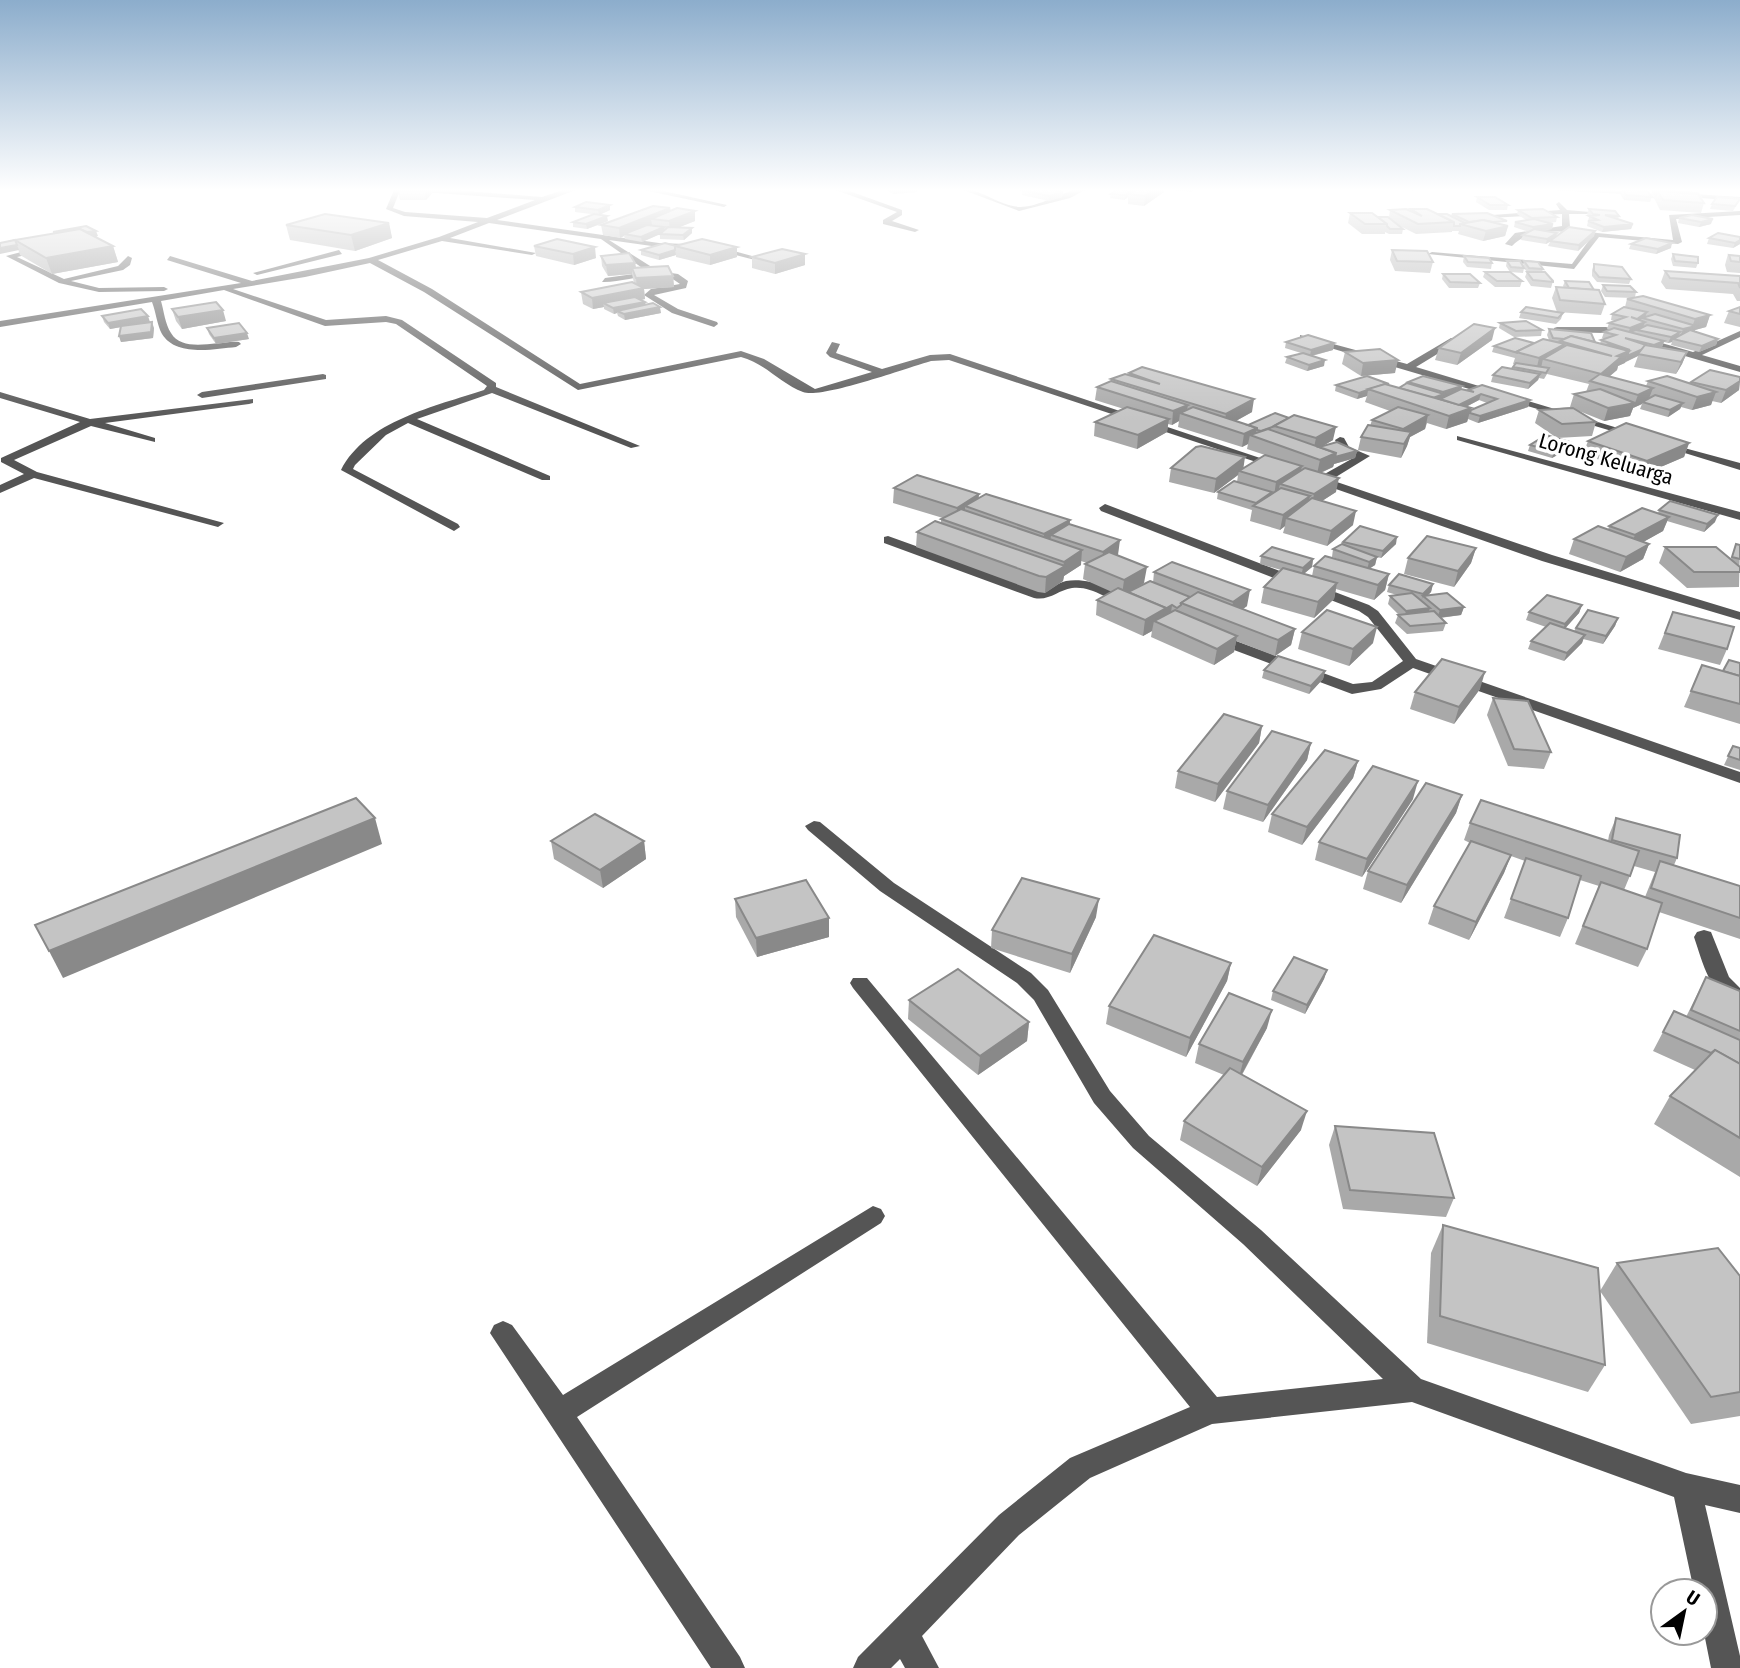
<svg xmlns="http://www.w3.org/2000/svg" width="1740" height="1668" font-family="'Fira Sans Condensed',sans-serif">
  <rect width="100%" height="100%" fill="#fff"/>
  <g fill="none" stroke-linecap="round" stroke-linejoin="round">
    <g fill="#555" fill-rule="evenodd">
      <path d="M 430,188 L 542,197 L 569,188 L 581,188 L 497,220 L 659,243 L 712,245 L 763,259 L 759,261 L 712,249 L 659,247 L 609,240 L 658,271 L 678,274 L 688,281 L 686,288 L 654,295 L 678,309 L 717,322 L 718,324 L 714,327 L 672,313 L 644,295 L 651,289 L 680,284 C 659,266 627,283 602,282 L 605,278 L 648,272 L 601,239 L 489,223 L 450,238 L 536,253 L 532,255 L 442,241 L 378,260 L 432,289 L 580,384 L 741,351 L 764,359 L 815,389 L 872,372 L 830,357 L 826,353 L 832,342 L 840,344 L 836,353 L 882,369 L 930,355 L 950,354 L 1287,467 L 1277,469 L 949,360 L 931,361 C 906,368 822,399 803,392 C 781,384 765,363 741,357 L 578,390 L 424,292 L 370,263 L 305,277 L 233,289 L 326,320 L 386,316 L 402,320 L 496,383 L 496,387 L 640,446 L 631,448 L 492,393 L 417,419 L 550,476 L 550,480 L 542,480 L 408,423 L 386,435 L 355,465 L 353,469 L 458,524 L 460,527 L 454,531 L 341,470 C 366,421 436,406 484,390 L 487,386 L 396,324 L 386,322 L 325,326 L 224,290 L 161,301 C 164,311 165,324 171,333 C 183,354 220,340 239,342 L 241,344 L 236,347 C 214,349 176,357 162,334 C 157,325 156,312 152,302 L 0,327 L 0,321 L 241,283 L 167,260 L 170,256 L 252,281 L 369,258 L 439,237 L 478,222 L 404,216 L 386,209 L 394,190 ZM 408,191 L 535,200 L 487,218 L 405,212 L 393,208 L 399,193 Z"/>
      <path d="M 634,188 L 650,188 L 727,205 L 724,207 Z"/>
      <path d="M 830,188 L 841,188 L 902,210 L 902,215 L 892,221 L 919,230 L 915,232 L 883,224 L 883,220 L 897,212 Z"/>
      <path d="M 958,188 C 980,188 1001,207 1021,207 C 1044,206 1066,188 1089,188 L 1070,198 L 1019,211 Z"/>
      <path d="M 1418,188 L 1413,191 L 1410,189 L 1410,188 Z"/>
      <path d="M 1516,188 L 1580,188 L 1645,193 L 1642,195 Z"/>
      <path d="M 1677,193 L 1740,197 L 1740,201 L 1675,196 Z"/>
      <path d="M 1559,202 L 1567,210 L 1613,214 L 1569,214 L 1570,227 L 1597,233 L 1673,240 L 1669,215 L 1740,211 L 1740,215 L 1676,219 L 1682,242 L 1678,244 L 1599,237 L 1574,269 L 1428,254 L 1432,252 L 1572,264 L 1592,236 C 1568,231 1531,226 1512,246 L 1505,244 L 1515,233 L 1562,226 L 1562,214 L 1470,219 L 1466,217 L 1560,210 L 1556,204 Z"/>
      <path d="M 40,247 L 43,251 L 17,257 L 64,279 L 118,266 L 128,256 L 132,258 L 130,265 L 123,270 L 71,281 L 99,288 L 164,287 L 168,289 L 164,291 L 99,292 L 59,283 L 6,256 Z"/>
      <path d="M 339,250 L 342,254 L 257,275 L 253,273 Z"/>
      <path d="M 1557,327 L 1606,327 L 1693,352 L 1740,331 L 1740,337 L 1702,355 L 1740,366 L 1740,372 L 1606,333 L 1554,332 L 1554,328 Z"/>
      <path d="M 1300,335 L 1407,364 L 1451,338 L 1457,338 L 1457,342 L 1416,367 L 1641,435 L 1632,437 L 1300,339 Z"/>
      <path d="M 323,374 L 326,375 L 326,379 L 202,398 L 197,395 L 202,392 Z"/>
      <path d="M 0,392 L 90,419 L 253,399 L 253,403 L 249,404 L 105,423 L 155,438 L 155,442 L 91,426 L 14,460 L 37,472 L 224,523 L 218,527 L 34,478 L 0,493 L 0,485 L 24,474 L 1,462 L 1,458 L 80,422 L 0,398 Z"/>
      <path d="M 1457,436 L 1740,512 L 1740,520 L 1457,440 Z"/>
      <path d="M 1340,437 L 1344,438 L 1349,447 L 1370,456 L 1331,480 L 1552,555 L 1740,612 L 1740,620 L 1542,561 L 1313,481 L 1313,477 L 1321,476 L 1355,457 L 1340,451 L 1335,440 Z"/>
      <path d="M 1662,442 L 1740,463 L 1740,470 L 1662,446 Z"/>
      <path d="M 1105,504 L 1369,605 L 1378,611 L 1416,659 L 1740,772 L 1740,783 L 1413,668 L 1381,689 L 1352,694 L 1210,641 L 1210,635 L 1220,635 L 1353,684 L 1372,682 L 1403,661 L 1368,617 L 1359,611 L 1101,511 L 1099,508 Z"/>
      <path d="M 888,536 L 1041,591 C 1050,589 1057,583 1066,581 C 1086,577 1119,588 1134,602 L 1127,606 C 1110,601 1091,585 1072,588 C 1058,590 1050,601 1034,598 L 884,543 L 884,537 Z"/>
      <path d="M 814,821 L 820,822 L 894,883 L 1031,973 L 1048,990 L 1110,1091 L 1149,1136 L 1261,1230 L 1421,1379 L 1686,1473 L 1740,1485 L 1740,1513 L 1705,1505 L 1740,1656 L 1740,1668 L 1711,1668 L 1704,1633 L 1705,1591 L 1694,1591 L 1674,1497 L 1412,1402 L 1212,1424 L 1090,1478 L 1019,1535 L 922,1636 L 939,1668 L 905,1668 L 900,1659 L 891,1668 L 853,1668 L 858,1657 L 999,1515 L 1070,1458 L 1190,1407 L 853,988 L 850,983 L 853,978 L 867,978 L 1217,1397 L 1383,1379 L 1243,1244 L 1133,1148 L 1094,1103 L 1034,1000 L 1017,983 L 880,891 L 808,830 L 805,826 Z"/>
      <path d="M 1704,930 L 1711,932 L 1729,977 L 1740,988 L 1740,1006 C 1710,997 1703,963 1694,937 L 1697,932 Z"/>
      <path d="M 873,1206 L 881,1209 L 885,1216 L 881,1223 L 577,1417 L 740,1657 L 745,1668 L 711,1668 L 490,1333 L 494,1325 L 503,1321 L 512,1325 L 563,1395 Z"/>
    </g>
  </g>
  <g fill="#a9a9a9" fill-rule="evenodd">
    <path d="M 883,188 L 917,188 L 917,192 L 893,194 Z"/>
    <path d="M 1119,188 L 1170,188 L 1168,190 L 1164,189 L 1164,192 L 1144,206 L 1128,204 L 1128,197 L 1124,200 L 1110,198 L 1111,194 Z"/>
    <path d="M 1175,188 L 1197,188 L 1192,192 L 1175,191 Z"/>
    <path d="M 1622,189 L 1652,197 L 1650,202 L 1624,200 L 1620,194 Z"/>
    <path d="M 398,190 L 434,191 L 426,200 L 400,200 Z"/>
    <path d="M 1022,190 L 1063,192 L 1062,197 L 1049,201 L 1022,195 Z"/>
    <path d="M 1652,190 L 1702,199 L 1704,203 L 1701,213 L 1660,210 L 1655,200 L 1651,195 Z"/>
    <path d="M 1477,197 L 1508,205 L 1507,210 L 1489,210 L 1476,202 Z"/>
    <path d="M 1740,199 L 1733,211 L 1710,209 L 1712,204 Z"/>
    <path d="M 575,207 L 610,210 L 599,215 L 575,212 Z"/>
    <path d="M 670,208 L 671,211 L 695,211 L 695,221 L 679,227 L 692,228 L 692,233 L 684,240 L 660,239 L 660,234 L 642,242 L 625,239 L 624,236 L 620,238 L 603,235 L 601,225 Z"/>
    <path d="M 1411,209 L 1451,216 L 1452,214 L 1508,226 L 1505,236 L 1483,241 L 1458,234 L 1459,231 L 1452,231 L 1452,232 L 1416,234 L 1396,224 L 1403,229 L 1402,234 L 1389,234 L 1385,232 L 1385,234 L 1362,234 L 1348,223 L 1350,213 L 1378,217 L 1389,218 L 1390,210 L 1410,211 Z"/>
    <path d="M 1589,209 L 1619,216 L 1618,220 L 1633,224 L 1631,229 L 1602,232 L 1587,226 L 1589,217 L 1587,214 Z"/>
    <path d="M 1518,210 L 1557,217 L 1556,222 L 1549,223 L 1553,224 L 1552,229 L 1541,231 L 1557,233 L 1556,237 L 1595,231 L 1594,236 L 1578,251 L 1548,246 L 1550,242 L 1546,244 L 1521,240 L 1523,235 L 1529,232 L 1514,227 L 1515,222 L 1526,220 L 1517,214 Z"/>
    <path d="M 1679,218 L 1711,224 L 1699,227 L 1678,223 Z"/>
    <path d="M 608,221 L 587,229 L 573,227 L 573,222 Z"/>
    <path d="M 389,223 L 392,238 L 355,251 L 290,240 L 286,225 Z"/>
    <path d="M 94,236 L 113,246 L 118,262 L 52,274 L 20,255 L 15,240 L 98,236 Z"/>
    <path d="M 1740,237 L 1740,244 L 1733,248 L 1707,244 L 1709,238 Z"/>
    <path d="M 1631,244 L 1671,248 L 1656,254 L 1629,249 Z"/>
    <path d="M 534,246 L 596,258 L 574,265 L 536,256 Z"/>
    <path d="M 676,246 L 737,247 L 737,257 L 710,265 L 676,257 L 676,255 L 659,260 L 641,255 L 641,250 Z"/>
    <path d="M 1392,250 L 1433,262 L 1430,273 L 1395,271 L 1390,260 Z"/>
    <path d="M 805,254 L 805,265 L 775,274 L 752,268 L 752,257 Z"/>
    <path d="M 1673,254 L 1698,263 L 1696,268 L 1673,266 L 1671,259 Z"/>
    <path d="M 1728,254 L 1740,256 L 1740,273 L 1727,272 L 1725,265 Z"/>
    <path d="M 601,256 L 635,263 L 636,268 L 673,276 L 674,287 L 644,289 L 645,299 L 641,300 L 645,302 L 646,305 L 661,313 L 625,320 L 618,316 L 617,313 L 614,314 L 604,309 L 604,307 L 593,309 L 583,304 L 581,292 L 634,283 L 632,274 L 608,276 L 602,266 Z"/>
    <path d="M 1464,256 L 1492,263 L 1491,269 L 1467,267 L 1463,262 Z"/>
    <path d="M 1507,261 L 1523,266 L 1524,261 L 1543,269 L 1542,272 L 1553,281 L 1551,288 L 1531,286 L 1525,277 L 1527,272 L 1524,268 L 1523,273 L 1510,272 L 1506,266 Z"/>
    <path d="M 1594,264 L 1631,279 L 1629,284 L 1597,282 L 1592,276 L 1592,270 Z"/>
    <path d="M 1665,271 L 1740,276 L 1740,301 L 1737,301 L 1733,294 L 1666,289 L 1661,282 Z"/>
    <path d="M 1485,272 L 1522,281 L 1520,287 L 1495,287 L 1483,277 Z"/>
    <path d="M 1443,274 L 1480,283 L 1478,288 L 1449,288 L 1442,279 Z"/>
    <path d="M 1565,281 L 1605,304 L 1601,315 L 1557,312 L 1552,298 L 1556,287 L 1564,288 L 1563,286 Z"/>
    <path d="M 1603,285 L 1636,292 L 1635,297 L 1710,315 L 1706,327 L 1695,330 L 1694,332 L 1718,339 L 1716,345 L 1699,352 L 1671,345 L 1672,342 L 1668,343 L 1664,342 L 1662,347 L 1687,352 L 1682,364 L 1676,374 L 1634,367 L 1638,356 L 1618,366 L 1617,370 L 1609,377 L 1646,386 L 1648,381 L 1690,384 L 1691,382 L 1740,377 L 1739,390 L 1721,403 L 1712,401 L 1711,405 L 1692,410 L 1681,407 L 1680,409 L 1668,417 L 1640,409 L 1642,404 L 1633,408 L 1630,416 L 1604,421 L 1579,411 L 1596,422 L 1592,436 L 1557,438 L 1535,423 L 1539,410 L 1570,407 L 1574,394 L 1586,392 L 1589,384 L 1547,374 L 1544,379 L 1539,378 L 1538,380 L 1528,389 L 1491,382 L 1493,375 L 1513,369 L 1515,365 L 1513,364 L 1515,358 L 1492,352 L 1494,346 L 1534,343 L 1549,340 L 1547,335 L 1549,329 L 1600,344 L 1601,340 L 1605,339 L 1602,338 L 1604,332 L 1610,330 L 1607,329 L 1609,323 L 1615,321 L 1611,320 L 1612,314 L 1625,307 L 1627,299 L 1633,298 L 1605,297 L 1601,291 Z"/>
    <path d="M 1740,307 L 1740,327 L 1724,323 L 1729,311 Z"/>
    <path d="M 172,309 L 226,321 L 182,329 L 176,321 Z"/>
    <path d="M 1521,312 L 1563,313 L 1561,319 L 1556,324 L 1519,318 Z"/>
    <path d="M 102,316 L 150,322 L 141,323 L 154,328 L 153,338 L 121,342 L 119,336 L 121,327 L 110,329 L 104,322 Z"/>
    <path d="M 1500,323 L 1542,330 L 1541,336 L 1514,337 L 1499,328 Z"/>
    <path d="M 207,328 L 249,339 L 216,344 L 209,334 Z"/>
    <path d="M 1492,340 L 1457,365 L 1435,360 L 1439,348 Z"/>
    <path d="M 1286,342 L 1334,343 L 1333,350 L 1312,356 L 1324,366 L 1307,371 L 1285,363 L 1287,357 L 1301,353 L 1285,348 Z"/>
    <path d="M 1345,352 L 1395,373 L 1361,376 L 1342,364 Z"/>
    <path d="M 1129,373 L 1252,412 L 1236,421 L 1248,425 L 1275,413 L 1333,440 L 1322,446 L 1357,451 L 1355,458 L 1334,464 L 1333,467 L 1321,473 L 1336,492 L 1322,501 L 1353,525 L 1327,546 L 1283,533 L 1285,526 L 1280,530 L 1250,521 L 1252,510 L 1217,499 L 1218,492 L 1237,482 L 1238,475 L 1214,493 L 1169,482 L 1171,468 L 1243,468 L 1265,455 L 1247,449 L 1248,444 L 1242,447 L 1178,427 L 1179,421 L 1172,425 L 1168,424 L 1167,432 L 1137,449 L 1094,436 L 1095,422 L 1124,409 L 1095,400 L 1097,387 L 1111,381 L 1111,379 L 1129,375 Z"/>
    <path d="M 1408,382 L 1462,386 L 1461,389 L 1530,400 L 1528,407 L 1478,423 L 1468,419 L 1467,422 L 1446,429 L 1427,423 L 1425,429 L 1410,437 L 1407,446 L 1401,458 L 1358,450 L 1361,437 L 1370,426 L 1372,420 L 1390,411 L 1365,402 L 1367,396 L 1357,399 L 1335,391 L 1336,385 L 1389,385 L 1399,388 L 1407,383 ZM 1479,400 L 1487,403 L 1471,410 L 1466,407 Z"/>
    <path d="M 1588,441 L 1689,443 L 1684,457 L 1642,475 L 1583,454 Z"/>
    <path d="M 1530,445 L 1568,449 L 1552,458 L 1528,451 Z"/>
    <path d="M 894,488 L 979,498 L 1070,520 L 1070,524 L 1118,555 L 1144,583 L 1130,592 L 1153,583 L 1154,572 L 1247,606 L 1243,609 L 1295,629 L 1291,645 L 1275,656 L 1236,641 L 1234,652 L 1214,665 L 1151,637 L 1152,631 L 1143,636 L 1096,615 L 1097,600 L 1112,592 L 1083,579 L 1085,564 L 1087,563 L 1081,561 L 1081,565 L 1064,576 L 1063,581 L 1045,593 L 1038,592 L 916,547 L 917,532 L 941,523 L 941,519 L 943,518 L 893,503 Z"/>
    <path d="M 1659,510 L 1715,522 L 1704,532 L 1667,521 L 1663,531 L 1643,542 L 1649,544 L 1643,559 L 1620,572 L 1569,554 L 1574,539 L 1608,530 L 1609,526 L 1658,513 Z"/>
    <path d="M 1343,542 L 1396,544 L 1381,558 L 1377,557 L 1375,565 L 1369,569 L 1389,574 L 1385,590 L 1374,600 L 1336,589 L 1334,599 L 1314,618 L 1261,603 L 1264,587 L 1281,570 L 1260,564 L 1261,556 L 1313,559 L 1312,567 L 1304,574 L 1312,576 L 1314,566 L 1344,561 L 1332,557 L 1333,549 L 1342,545 Z"/>
    <path d="M 1736,544 L 1740,545 L 1739,587 L 1687,588 L 1659,563 L 1665,547 L 1731,559 Z"/>
    <path d="M 1476,548 L 1471,563 L 1454,587 L 1404,574 L 1408,558 Z"/>
    <path d="M 1433,584 L 1431,592 L 1427,596 L 1464,607 L 1461,615 L 1440,618 L 1446,623 L 1443,631 L 1407,634 L 1395,623 L 1398,615 L 1399,615 L 1388,604 L 1390,596 L 1397,595 L 1387,592 L 1389,585 Z"/>
    <path d="M 1582,605 L 1579,613 L 1565,628 L 1574,631 L 1576,628 L 1618,618 L 1615,626 L 1603,644 L 1583,639 L 1582,643 L 1564,661 L 1528,649 L 1531,641 L 1546,627 L 1526,620 L 1529,612 Z"/>
    <path d="M 1673,612 L 1727,649 L 1720,665 L 1658,649 Z"/>
    <path d="M 1302,632 L 1373,643 L 1349,666 L 1298,649 Z"/>
    <path d="M 1740,663 L 1740,724 L 1684,707 L 1702,665 L 1723,671 Z"/>
    <path d="M 1264,670 L 1325,671 L 1323,679 L 1309,694 L 1262,678 Z"/>
    <path d="M 1480,689 L 1454,724 L 1410,709 L 1415,692 Z"/>
    <path d="M 1493,698 L 1551,752 L 1544,769 L 1508,766 L 1487,715 Z"/>
    <path d="M 1262,726 L 1259,743 L 1215,802 L 1175,788 L 1178,771 Z"/>
    <path d="M 1311,743 L 1307,760 L 1263,822 L 1223,809 L 1227,791 Z"/>
    <path d="M 1733,746 L 1740,748 L 1740,770 L 1724,765 Z"/>
    <path d="M 1358,761 L 1353,778 L 1302,845 L 1268,832 L 1272,814 Z"/>
    <path d="M 1462,795 L 1456,813 L 1401,903 L 1363,889 L 1368,871 Z"/>
    <path d="M 1413,799 L 1362,877 L 1315,860 L 1319,842 Z"/>
    <path d="M 1616,818 L 1677,858 L 1674,865 L 1740,886 L 1740,939 L 1659,912 L 1647,949 L 1638,967 L 1575,944 L 1599,886 L 1580,880 L 1568,918 L 1560,937 L 1504,918 L 1525,861 L 1511,856 L 1504,873 L 1469,940 L 1428,924 L 1434,906 L 1470,843 L 1464,840 L 1470,823 L 1608,841 L 1609,835 ZM 1634,866 L 1655,872 L 1645,897 L 1624,890 Z"/>
    <path d="M 551,841 L 644,841 L 646,859 L 603,888 L 554,859 Z"/>
    <path d="M 735,899 L 829,937 L 757,957 L 736,917 Z"/>
    <path d="M 1096,917 L 1070,973 L 991,948 L 992,930 Z"/>
    <path d="M 1231,963 L 1227,981 L 1186,1057 L 1106,1024 L 1109,1006 Z"/>
    <path d="M 1327,970 L 1324,979 L 1305,1014 L 1271,1000 L 1273,991 Z"/>
    <path d="M 1706,977 L 1740,991 L 1740,1177 L 1654,1124 L 1670,1096 L 1695,1070 L 1653,1051 L 1674,1011 L 1686,1017 Z"/>
    <path d="M 909,1000 L 1029,1022 L 1027,1041 L 978,1075 L 908,1019 Z"/>
    <path d="M 1267,1028 L 1242,1075 L 1301,1130 L 1257,1186 L 1180,1140 L 1184,1121 L 1224,1075 L 1195,1063 L 1199,1044 Z"/>
    <path d="M 1335,1126 L 1454,1198 L 1446,1217 L 1343,1209 L 1329,1145 Z"/>
    <path d="M 1443,1225 L 1605,1365 L 1588,1392 L 1427,1343 L 1431,1253 Z"/>
    <path d="M 1617,1263 L 1740,1276 L 1740,1416 L 1691,1424 L 1600,1291 Z"/>
  </g>
  <g fill="#898989">
    <path d="M 426,188 L 434,188 L 434,191 L 426,200 L 424,190 Z"/>
    <path d="M 893,188 L 917,188 L 917,192 L 893,194 Z"/>
    <path d="M 1136,188 L 1142,188 L 1129,194 L 1128,197 L 1124,200 L 1125,195 Z"/>
    <path d="M 1157,188 L 1164,188 L 1164,192 L 1144,206 L 1145,196 Z"/>
    <path d="M 1063,192 L 1062,197 L 1049,201 L 1049,196 Z"/>
    <path d="M 610,205 L 610,210 L 599,215 L 598,210 Z"/>
    <path d="M 670,208 L 671,218 L 651,219 L 652,225 L 624,234 L 624,236 L 620,238 L 619,228 Z"/>
    <path d="M 695,211 L 695,221 L 670,231 L 669,221 Z"/>
    <path d="M 607,216 L 608,221 L 587,229 L 586,224 Z"/>
    <path d="M 1713,219 L 1711,224 L 1699,227 L 1701,222 Z"/>
    <path d="M 389,223 L 392,238 L 355,251 L 351,235 Z"/>
    <path d="M 1553,224 L 1552,229 L 1532,232 L 1533,227 Z"/>
    <path d="M 1633,224 L 1631,229 L 1602,232 L 1604,227 Z"/>
    <path d="M 1508,226 L 1505,236 L 1483,241 L 1486,231 Z"/>
    <path d="M 664,227 L 665,232 L 642,242 L 641,237 Z"/>
    <path d="M 692,228 L 692,233 L 684,240 L 683,235 Z"/>
    <path d="M 96,231 L 98,236 L 65,242 L 63,237 Z"/>
    <path d="M 1595,231 L 1594,236 L 1578,251 L 1579,245 Z"/>
    <path d="M 1557,233 L 1555,238 L 1546,244 L 1547,239 Z"/>
    <path d="M 1740,240 L 1740,244 L 1733,248 L 1735,243 Z"/>
    <path d="M 1672,243 L 1671,248 L 1656,254 L 1658,249 Z"/>
    <path d="M 17,245 L 19,250 L 0,254 L 0,248 Z"/>
    <path d="M 113,246 L 118,262 L 52,274 L 46,258 Z"/>
    <path d="M 595,247 L 596,258 L 574,265 L 573,254 Z"/>
    <path d="M 737,247 L 737,257 L 710,265 L 710,255 Z"/>
    <path d="M 675,250 L 676,255 L 659,260 L 659,255 Z"/>
    <path d="M 805,254 L 805,265 L 775,274 L 775,263 Z"/>
    <path d="M 635,263 L 637,273 L 632,268 L 632,274 L 608,276 L 606,265 Z"/>
    <path d="M 673,276 L 674,287 L 644,289 L 645,299 L 609,306 L 603,303 L 604,307 L 593,309 L 592,298 L 637,289 L 636,278 Z"/>
    <path d="M 645,302 L 646,308 L 617,311 L 617,313 L 614,314 L 613,308 Z"/>
    <path d="M 660,307 L 661,313 L 625,320 L 624,314 Z"/>
    <path d="M 223,310 L 226,321 L 182,329 L 178,317 Z"/>
    <path d="M 1647,312 L 1645,318 L 1642,318 L 1641,320 L 1635,325 L 1637,319 Z"/>
    <path d="M 1710,315 L 1706,327 L 1695,330 L 1694,332 L 1681,335 L 1683,329 L 1692,327 L 1695,319 Z"/>
    <path d="M 148,316 L 150,322 L 110,329 L 108,323 Z"/>
    <path d="M 152,322 L 154,328 L 153,338 L 121,342 L 119,336 Z"/>
    <path d="M 1645,322 L 1643,328 L 1628,334 L 1630,328 Z"/>
    <path d="M 1495,328 L 1492,340 L 1457,365 L 1461,353 Z"/>
    <path d="M 1680,332 L 1678,338 L 1673,339 L 1672,342 L 1668,343 L 1671,337 Z"/>
    <path d="M 247,333 L 249,339 L 216,344 L 214,338 Z"/>
    <path d="M 1718,339 L 1716,345 L 1699,352 L 1702,346 Z"/>
    <path d="M 1664,341 L 1662,347 L 1652,352 L 1654,345 Z"/>
    <path d="M 1334,343 L 1333,350 L 1310,356 L 1311,350 Z"/>
    <path d="M 1565,344 L 1561,356 L 1543,359 L 1541,368 L 1536,371 L 1539,358 Z"/>
    <path d="M 1648,346 L 1638,356 L 1625,362 L 1627,356 Z"/>
    <path d="M 1629,351 L 1625,363 L 1618,366 L 1617,370 L 1600,384 L 1601,374 L 1617,356 Z"/>
    <path d="M 1687,352 L 1682,364 L 1676,374 L 1681,362 Z"/>
    <path d="M 1325,360 L 1324,366 L 1307,371 L 1309,365 Z"/>
    <path d="M 1398,360 L 1395,373 L 1361,376 L 1363,363 Z"/>
    <path d="M 1540,374 L 1538,380 L 1528,389 L 1530,383 Z"/>
    <path d="M 1740,381 L 1739,390 L 1721,403 L 1726,390 Z"/>
    <path d="M 1462,386 L 1460,393 L 1442,401 L 1424,400 L 1443,395 L 1443,392 Z"/>
    <path d="M 1653,388 L 1648,401 L 1642,402 L 1642,404 L 1633,408 L 1638,395 Z"/>
    <path d="M 1368,390 L 1367,396 L 1357,399 L 1359,393 Z"/>
    <path d="M 1716,392 L 1711,405 L 1692,410 L 1697,397 Z"/>
    <path d="M 1481,394 L 1479,400 L 1450,415 L 1452,409 Z"/>
    <path d="M 1254,399 L 1252,412 L 1223,428 L 1226,414 Z"/>
    <path d="M 1530,400 L 1528,407 L 1478,423 L 1480,416 Z"/>
    <path d="M 1635,403 L 1630,416 L 1604,421 L 1608,408 Z"/>
    <path d="M 1683,403 L 1680,409 L 1668,417 L 1670,410 Z"/>
    <path d="M 1188,405 L 1186,415 L 1180,413 L 1179,421 L 1172,425 L 1173,411 Z"/>
    <path d="M 1471,408 L 1467,422 L 1446,429 L 1449,416 Z"/>
    <path d="M 1428,415 L 1425,429 L 1410,437 L 1407,446 L 1401,458 L 1404,444 L 1399,442 L 1403,429 Z"/>
    <path d="M 1169,419 L 1167,432 L 1137,449 L 1138,435 Z"/>
    <path d="M 1336,427 L 1333,440 L 1313,452 L 1316,438 Z"/>
    <path d="M 1257,428 L 1255,437 L 1250,435 L 1248,444 L 1242,447 L 1244,434 Z"/>
    <path d="M 1570,442 L 1568,449 L 1552,458 L 1554,452 Z"/>
    <path d="M 1689,443 L 1684,457 L 1642,475 L 1647,461 Z"/>
    <path d="M 1357,451 L 1355,458 L 1334,464 L 1333,467 L 1317,474 L 1320,460 L 1336,453 Z"/>
    <path d="M 1245,457 L 1243,471 L 1239,471 L 1238,475 L 1214,493 L 1216,479 Z"/>
    <path d="M 1302,466 L 1299,480 L 1280,484 L 1278,493 L 1274,496 L 1276,482 Z"/>
    <path d="M 1339,478 L 1336,492 L 1311,508 L 1314,494 Z"/>
    <path d="M 979,494 L 978,508 L 965,506 L 965,517 L 956,522 L 957,508 Z"/>
    <path d="M 1310,496 L 1307,511 L 1286,518 L 1285,526 L 1280,530 L 1283,515 Z"/>
    <path d="M 1356,511 L 1353,525 L 1327,546 L 1331,531 Z"/>
    <path d="M 1718,515 L 1715,522 L 1704,532 L 1707,524 Z"/>
    <path d="M 1669,517 L 1663,531 L 1629,550 L 1635,535 Z"/>
    <path d="M 1070,520 L 1068,535 L 1051,535 L 1050,545 L 1043,549 L 1044,534 Z"/>
    <path d="M 1397,537 L 1396,544 L 1381,558 L 1383,551 Z"/>
    <path d="M 1120,540 L 1118,555 L 1101,567 L 1103,552 Z"/>
    <path d="M 1649,544 L 1643,559 L 1620,572 L 1626,557 Z"/>
    <path d="M 1476,548 L 1471,563 L 1454,587 L 1458,571 Z"/>
    <path d="M 1082,550 L 1081,565 L 1064,576 L 1063,581 L 1045,593 L 1046,577 L 1063,567 L 1064,562 Z"/>
    <path d="M 1377,557 L 1375,565 L 1367,570 L 1369,562 Z"/>
    <path d="M 1313,559 L 1312,567 L 1301,576 L 1303,568 Z"/>
    <path d="M 1147,567 L 1144,583 L 1122,596 L 1124,580 Z"/>
    <path d="M 1389,574 L 1385,590 L 1374,600 L 1378,585 Z"/>
    <path d="M 1337,583 L 1334,599 L 1314,618 L 1318,602 Z"/>
    <path d="M 1433,584 L 1431,592 L 1425,598 L 1423,596 L 1421,602 L 1423,594 Z"/>
    <path d="M 1250,590 L 1247,606 L 1230,618 L 1233,602 Z"/>
    <path d="M 1172,605 L 1171,613 L 1154,621 L 1152,631 L 1143,636 L 1145,620 Z"/>
    <path d="M 1582,605 L 1579,613 L 1562,632 L 1565,624 Z"/>
    <path d="M 1464,607 L 1461,615 L 1437,618 L 1440,610 Z"/>
    <path d="M 1430,608 L 1427,616 L 1404,619 L 1406,611 Z"/>
    <path d="M 1618,618 L 1615,626 L 1603,644 L 1606,636 Z"/>
    <path d="M 1377,627 L 1373,643 L 1349,666 L 1353,649 Z"/>
    <path d="M 1295,629 L 1291,645 L 1275,656 L 1278,640 Z"/>
    <path d="M 1585,635 L 1582,643 L 1564,661 L 1567,653 Z"/>
    <path d="M 1237,636 L 1234,652 L 1214,665 L 1217,649 Z"/>
    <path d="M 1325,671 L 1323,679 L 1309,694 L 1311,686 Z"/>
    <path d="M 1485,672 L 1480,689 L 1454,724 L 1459,707 Z"/>
    <path d="M 1262,726 L 1259,743 L 1215,802 L 1218,784 Z"/>
    <path d="M 1311,743 L 1307,760 L 1263,822 L 1268,805 Z"/>
    <path d="M 1358,761 L 1353,778 L 1302,845 L 1307,827 Z"/>
    <path d="M 1418,781 L 1413,799 L 1362,877 L 1367,859 Z"/>
    <path d="M 1462,795 L 1456,813 L 1401,903 L 1407,885 Z"/>
    <path d="M 375,818 L 382,844 L 63,978 L 49,951 Z"/>
    <path d="M 644,841 L 646,859 L 603,888 L 600,870 Z"/>
    <path d="M 1511,855 L 1504,873 L 1469,940 L 1476,922 Z"/>
    <path d="M 1099,899 L 1096,917 L 1070,973 L 1072,954 Z"/>
    <path d="M 829,918 L 829,937 L 757,957 L 756,938 Z"/>
    <path d="M 1231,963 L 1227,981 L 1186,1057 L 1190,1038 Z"/>
    <path d="M 1327,970 L 1324,979 L 1305,1014 L 1307,1005 Z"/>
    <path d="M 1272,1010 L 1267,1028 L 1238,1081 L 1243,1062 Z"/>
    <path d="M 1029,1022 L 1027,1041 L 978,1075 L 980,1056 Z"/>
    <path d="M 1307,1111 L 1301,1130 L 1257,1186 L 1262,1167 Z"/>
  </g>
  <g fill="#c4c4c4" stroke="#898989" stroke-width="2">
    <path d="M 400,188 L 426,188 L 424,190 L 398,190 Z"/>
    <path d="M 1028,188 L 1045,188 L 1063,192 L 1049,196 L 1022,190 Z"/>
    <path d="M 1119,188 L 1136,188 L 1125,195 L 1111,194 Z"/>
    <path d="M 1138,188 L 1157,188 L 1145,196 L 1129,194 Z"/>
    <path d="M 1622,189 L 1647,191 L 1652,197 L 1626,195 Z"/>
    <path d="M 1652,190 L 1698,193 L 1702,198 L 1698,194 L 1658,191 L 1656,195 Z"/>
    <path d="M 1658,191 L 1698,194 L 1704,203 L 1663,200 Z"/>
    <path d="M 1477,197 L 1495,197 L 1508,205 L 1490,205 Z"/>
    <path d="M 1717,197 L 1740,199 L 1735,206 L 1712,204 Z"/>
    <path d="M 586,202 L 610,205 L 598,210 L 575,207 Z"/>
    <path d="M 653,206 L 670,208 L 619,228 L 601,225 Z"/>
    <path d="M 677,208 L 695,211 L 669,221 L 651,219 Z"/>
    <path d="M 1406,209 L 1422,216 L 1411,209 L 1427,209 L 1454,222 L 1418,224 L 1390,210 Z"/>
    <path d="M 1543,209 L 1557,217 L 1532,218 L 1518,210 Z"/>
    <path d="M 1589,209 L 1615,211 L 1619,216 L 1605,215 L 1633,224 L 1604,227 L 1588,221 L 1598,220 L 1589,216 L 1600,215 L 1593,214 Z"/>
    <path d="M 1350,213 L 1372,213 L 1387,224 L 1365,224 Z"/>
    <path d="M 1487,213 L 1507,221 L 1493,222 L 1483,220 L 1469,222 L 1452,214 Z"/>
    <path d="M 325,214 L 389,223 L 351,235 L 286,225 Z"/>
    <path d="M 594,214 L 607,216 L 586,224 L 573,222 Z"/>
    <path d="M 1438,214 L 1447,214 L 1465,223 L 1460,224 L 1460,226 L 1454,226 L 1454,222 Z"/>
    <path d="M 1692,215 L 1713,219 L 1701,222 L 1679,218 Z"/>
    <path d="M 1378,217 L 1388,217 L 1403,229 L 1390,229 L 1387,226 L 1387,224 Z"/>
    <path d="M 1534,219 L 1553,224 L 1533,227 L 1515,222 Z"/>
    <path d="M 1483,220 L 1508,226 L 1486,231 L 1460,224 Z"/>
    <path d="M 647,225 L 664,227 L 641,237 L 624,234 Z"/>
    <path d="M 86,226 L 96,231 L 87,232 L 80,229 L 53,232 Z"/>
    <path d="M 668,227 L 692,228 L 683,235 L 660,234 Z"/>
    <path d="M 1569,227 L 1595,231 L 1579,245 L 1550,241 Z"/>
    <path d="M 80,229 L 113,246 L 46,258 L 15,240 Z"/>
    <path d="M 1534,229 L 1557,233 L 1547,239 L 1523,235 Z"/>
    <path d="M 1718,233 L 1740,237 L 1740,240 L 1735,243 L 1709,238 Z"/>
    <path d="M 1646,238 L 1672,243 L 1658,249 L 1631,244 Z"/>
    <path d="M 557,239 L 595,247 L 573,254 L 534,246 Z"/>
    <path d="M 702,239 L 737,247 L 710,255 L 675,246 Z"/>
    <path d="M 15,240 L 17,245 L 0,248 L 0,243 Z"/>
    <path d="M 665,243 L 676,246 L 675,246 L 675,250 L 659,255 L 641,250 Z"/>
    <path d="M 782,249 L 805,254 L 775,263 L 752,257 Z"/>
    <path d="M 1392,250 L 1427,251 L 1433,262 L 1397,261 Z"/>
    <path d="M 629,253 L 635,263 L 606,265 L 601,256 Z"/>
    <path d="M 1673,254 L 1698,257 L 1698,263 L 1675,261 Z"/>
    <path d="M 1729,255 L 1740,256 L 1740,262 L 1731,261 Z"/>
    <path d="M 1464,256 L 1489,258 L 1492,263 L 1468,262 Z"/>
    <path d="M 1507,261 L 1520,261 L 1524,268 L 1511,267 Z"/>
    <path d="M 1524,261 L 1538,262 L 1543,269 L 1529,268 Z"/>
    <path d="M 1594,264 L 1622,267 L 1631,279 L 1599,277 L 1594,271 Z"/>
    <path d="M 668,266 L 673,276 L 636,278 L 632,268 Z"/>
    <path d="M 1665,271 L 1740,276 L 1740,288 L 1738,283 L 1670,278 Z"/>
    <path d="M 1485,272 L 1510,272 L 1522,281 L 1497,281 Z"/>
    <path d="M 1527,272 L 1545,272 L 1553,281 L 1553,282 L 1533,280 Z"/>
    <path d="M 1443,274 L 1470,274 L 1480,283 L 1450,282 Z"/>
    <path d="M 1565,281 L 1589,282 L 1594,290 L 1569,288 Z"/>
    <path d="M 632,282 L 644,288 L 592,298 L 581,292 Z"/>
    <path d="M 1603,285 L 1630,286 L 1636,292 L 1607,291 Z"/>
    <path d="M 1556,287 L 1599,290 L 1605,304 L 1560,300 Z"/>
    <path d="M 1643,296 L 1710,315 L 1695,319 L 1627,299 Z"/>
    <path d="M 635,297 L 645,302 L 613,308 L 603,303 Z"/>
    <path d="M 216,302 L 223,310 L 178,317 L 172,309 Z"/>
    <path d="M 653,303 L 660,307 L 624,314 L 617,311 Z"/>
    <path d="M 1526,307 L 1563,313 L 1558,318 L 1521,312 Z"/>
    <path d="M 1624,307 L 1647,312 L 1637,319 L 1631,317 L 1645,322 L 1630,328 L 1609,323 L 1626,317 L 1612,314 Z"/>
    <path d="M 1740,307 L 1740,314 L 1729,311 Z"/>
    <path d="M 141,309 L 148,316 L 108,323 L 102,316 Z"/>
    <path d="M 1655,314 L 1696,326 L 1683,329 L 1642,318 Z"/>
    <path d="M 1526,321 L 1542,330 L 1516,331 L 1500,323 Z"/>
    <path d="M 152,322 L 151,332 L 119,336 L 121,326 Z"/>
    <path d="M 239,323 L 247,333 L 214,338 L 207,328 Z"/>
    <path d="M 1474,324 L 1495,328 L 1461,353 L 1439,348 Z"/>
    <path d="M 1647,325 L 1680,332 L 1671,337 L 1637,330 Z"/>
    <path d="M 1614,328 L 1664,341 L 1654,345 L 1625,338 L 1646,345 L 1643,349 L 1627,356 L 1629,351 L 1606,345 L 1609,344 L 1630,350 L 1601,340 L 1616,335 L 1604,332 Z"/>
    <path d="M 1549,329 L 1591,333 L 1595,342 L 1571,336 L 1564,339 L 1553,338 Z"/>
    <path d="M 1690,330 L 1718,339 L 1702,346 L 1673,339 Z"/>
    <path d="M 1308,335 L 1334,343 L 1311,350 L 1286,342 Z"/>
    <path d="M 1571,336 L 1629,351 L 1617,356 L 1621,357 L 1601,374 L 1543,359 L 1567,345 L 1612,356 L 1560,341 Z"/>
    <path d="M 1515,338 L 1534,343 L 1516,352 L 1518,353 L 1494,346 Z"/>
    <path d="M 1543,339 L 1565,344 L 1539,358 L 1516,352 Z"/>
    <path d="M 1645,345 L 1687,352 L 1681,362 L 1638,354 Z"/>
    <path d="M 1380,349 L 1398,360 L 1363,363 L 1345,352 Z"/>
    <path d="M 1303,353 L 1325,360 L 1309,365 L 1287,357 Z"/>
    <path d="M 1516,363 L 1549,368 L 1546,373 L 1513,367 Z"/>
    <path d="M 1142,367 L 1254,399 L 1226,414 L 1111,379 L 1125,374 L 1160,384 L 1129,373 Z"/>
    <path d="M 1502,367 L 1540,374 L 1530,383 L 1493,375 Z"/>
    <path d="M 1710,370 L 1740,377 L 1740,381 L 1726,390 L 1691,382 Z"/>
    <path d="M 1600,374 L 1653,388 L 1638,395 L 1590,381 Z"/>
    <path d="M 1367,376 L 1389,384 L 1385,384 L 1359,393 L 1336,385 Z"/>
    <path d="M 1423,376 L 1462,386 L 1443,392 L 1408,382 Z"/>
    <path d="M 1667,376 L 1716,392 L 1697,397 L 1648,381 Z"/>
    <path d="M 1111,381 L 1188,405 L 1173,411 L 1097,387 Z"/>
    <path d="M 1407,383 L 1444,394 L 1433,398 L 1399,388 Z"/>
    <path d="M 1385,384 L 1471,408 L 1449,416 L 1368,389 Z"/>
    <path d="M 1482,385 L 1530,400 L 1480,416 L 1470,413 L 1471,410 L 1497,399 L 1481,394 L 1459,405 L 1440,399 L 1461,389 L 1474,392 L 1468,390 Z"/>
    <path d="M 1600,389 L 1635,403 L 1608,408 L 1574,394 Z"/>
    <path d="M 1655,395 L 1683,403 L 1670,410 L 1642,402 Z"/>
    <path d="M 1127,407 L 1169,419 L 1138,435 L 1095,422 Z"/>
    <path d="M 1193,407 L 1257,428 L 1244,434 L 1180,413 Z"/>
    <path d="M 1398,407 L 1428,415 L 1403,429 L 1372,420 Z"/>
    <path d="M 1573,408 L 1596,422 L 1562,424 L 1539,410 Z"/>
    <path d="M 1275,413 L 1289,418 L 1274,426 L 1275,426 L 1261,431 L 1257,430 L 1257,428 L 1248,425 Z"/>
    <path d="M 1294,415 L 1336,427 L 1316,438 L 1274,426 Z"/>
    <path d="M 1626,423 L 1689,443 L 1647,461 L 1588,441 Z"/>
    <path d="M 1368,425 L 1411,432 L 1404,444 L 1361,437 Z"/>
    <path d="M 1268,429 L 1336,453 L 1320,460 L 1250,435 Z"/>
    <path d="M 1546,435 L 1570,442 L 1554,452 L 1530,445 Z"/>
    <path d="M 1337,442 L 1357,451 L 1335,457 L 1336,453 L 1319,447 Z"/>
    <path d="M 1201,446 L 1245,457 L 1216,479 L 1171,468 L 1196,447 Z"/>
    <path d="M 1265,455 L 1302,466 L 1276,482 L 1239,471 Z"/>
    <path d="M 1305,468 L 1339,478 L 1314,494 L 1280,484 Z"/>
    <path d="M 917,475 L 979,494 L 957,508 L 894,488 Z"/>
    <path d="M 1234,481 L 1272,492 L 1256,503 L 1218,492 Z"/>
    <path d="M 1281,488 L 1310,496 L 1283,515 L 1253,506 Z"/>
    <path d="M 986,494 L 1070,520 L 1044,534 L 965,506 Z"/>
    <path d="M 1312,498 L 1356,511 L 1331,531 L 1286,518 Z"/>
    <path d="M 1670,501 L 1718,515 L 1707,524 L 1659,510 Z"/>
    <path d="M 1642,508 L 1669,517 L 1635,535 L 1609,526 Z"/>
    <path d="M 961,509 L 1082,550 L 1064,562 L 941,519 Z"/>
    <path d="M 935,521 L 1065,566 L 1046,577 L 1039,576 L 917,532 Z"/>
    <path d="M 1069,524 L 1120,540 L 1103,552 L 1051,535 Z"/>
    <path d="M 1360,526 L 1397,537 L 1383,551 L 1343,542 Z"/>
    <path d="M 1598,526 L 1649,544 L 1626,557 L 1574,539 Z"/>
    <path d="M 1427,536 L 1476,548 L 1458,571 L 1408,558 Z"/>
    <path d="M 1342,544 L 1377,557 L 1369,562 L 1333,549 Z"/>
    <path d="M 1736,544 L 1740,545 L 1740,559 L 1732,557 Z"/>
    <path d="M 1272,547 L 1313,559 L 1303,568 L 1261,556 Z"/>
    <path d="M 1665,547 L 1716,547 L 1740,567 L 1740,572 L 1694,572 Z"/>
    <path d="M 1109,552 L 1147,567 L 1124,580 L 1085,564 Z"/>
    <path d="M 1325,556 L 1389,574 L 1378,585 L 1314,566 Z"/>
    <path d="M 1172,562 L 1250,590 L 1233,602 L 1154,572 Z"/>
    <path d="M 1283,568 L 1337,583 L 1318,602 L 1264,587 Z"/>
    <path d="M 1399,574 L 1433,584 L 1423,594 L 1389,585 Z"/>
    <path d="M 1150,581 L 1190,597 L 1181,603 L 1181,605 L 1177,608 L 1172,605 L 1165,609 L 1166,608 L 1128,592 Z"/>
    <path d="M 1118,588 L 1166,608 L 1145,620 L 1097,600 Z"/>
    <path d="M 1198,592 L 1295,629 L 1278,640 L 1181,603 Z"/>
    <path d="M 1412,593 L 1430,608 L 1406,611 L 1390,596 Z"/>
    <path d="M 1447,593 L 1464,607 L 1440,610 L 1423,596 Z"/>
    <path d="M 1547,595 L 1582,605 L 1565,624 L 1529,612 Z"/>
    <path d="M 1175,610 L 1237,636 L 1217,649 L 1154,621 Z"/>
    <path d="M 1327,610 L 1377,627 L 1353,649 L 1302,632 Z"/>
    <path d="M 1588,610 L 1618,618 L 1606,636 L 1576,628 Z"/>
    <path d="M 1434,611 L 1446,623 L 1410,626 L 1398,615 Z"/>
    <path d="M 1673,612 L 1734,627 L 1727,649 L 1665,633 Z"/>
    <path d="M 1550,623 L 1585,635 L 1567,653 L 1531,641 Z"/>
    <path d="M 1278,656 L 1325,671 L 1311,686 L 1264,670 Z"/>
    <path d="M 1442,659 L 1485,672 L 1459,707 L 1415,692 Z"/>
    <path d="M 1729,660 L 1740,663 L 1740,676 L 1723,671 Z"/>
    <path d="M 1702,665 L 1740,676 L 1740,704 L 1691,691 Z"/>
    <path d="M 1493,698 L 1528,701 L 1551,752 L 1514,749 Z"/>
    <path d="M 1224,714 L 1262,726 L 1218,784 L 1178,771 Z"/>
    <path d="M 1272,731 L 1311,743 L 1268,805 L 1227,791 Z"/>
    <path d="M 1733,746 L 1740,748 L 1740,760 L 1728,756 Z"/>
    <path d="M 1325,750 L 1358,761 L 1307,827 L 1272,814 Z"/>
    <path d="M 1373,766 L 1418,781 L 1367,859 L 1319,842 Z"/>
    <path d="M 1426,783 L 1462,795 L 1407,885 L 1368,871 Z"/>
    <path d="M 356,798 L 375,818 L 49,951 L 35,925 Z"/>
    <path d="M 1481,800 L 1639,851 L 1630,876 L 1470,823 Z"/>
    <path d="M 595,814 L 644,841 L 600,870 L 551,841 Z"/>
    <path d="M 1616,818 L 1680,835 L 1677,858 L 1612,840 Z"/>
    <path d="M 1471,841 L 1511,855 L 1476,922 L 1434,906 Z"/>
    <path d="M 1526,858 L 1581,876 L 1568,918 L 1511,899 Z"/>
    <path d="M 1660,861 L 1740,886 L 1740,918 L 1651,888 Z"/>
    <path d="M 1022,878 L 1099,899 L 1072,954 L 992,930 Z"/>
    <path d="M 806,880 L 829,918 L 756,938 L 735,899 Z"/>
    <path d="M 1601,882 L 1662,903 L 1647,949 L 1583,926 Z"/>
    <path d="M 1154,935 L 1231,963 L 1190,1038 L 1109,1006 Z"/>
    <path d="M 1294,957 L 1327,970 L 1307,1005 L 1273,991 Z"/>
    <path d="M 958,969 L 1029,1022 L 980,1056 L 909,1000 Z"/>
    <path d="M 1706,977 L 1740,991 L 1740,1031 L 1691,1010 Z"/>
    <path d="M 1229,993 L 1272,1010 L 1243,1062 L 1199,1044 Z"/>
    <path d="M 1674,1011 L 1740,1040 L 1740,1064 L 1715,1050 L 1711,1053 L 1663,1032 Z"/>
    <path d="M 1715,1050 L 1740,1064 L 1740,1138 L 1670,1096 Z"/>
    <path d="M 1230,1068 L 1307,1111 L 1262,1167 L 1184,1121 Z"/>
    <path d="M 1335,1126 L 1434,1133 L 1454,1198 L 1350,1190 Z"/>
    <path d="M 1443,1225 L 1598,1268 L 1605,1365 L 1440,1316 Z"/>
    <path d="M 1718,1248 L 1740,1276 L 1740,1392 L 1711,1397 L 1617,1263 Z"/>
  </g>
  <linearGradient id="sky" x2="0" y2="1"><stop stop-color="#8cadcc"/><stop offset="0.45" stop-color="#fff"/><stop offset="1" stop-color="#fff" stop-opacity="0"/></linearGradient>
  <rect width="1740" height="422" fill="url(#sky)"/>
  <g text-anchor="middle" dominant-baseline="central" stroke-width="7" stroke-linejoin="round" paint-order="stroke">
    <g font-size="21" fill="#000" stroke="#fff">
      <text transform="translate(1606 459) rotate(16)">Lorong Keluarga</text>
    </g>
  </g>
  <g transform="translate(1684 1612) rotate(33)"><circle r="33" fill="#ffffff" stroke="#999999" stroke-width="2"/>
  <path d="M0-5L12 26L0 18L-12 26Z" fill="#000000"/>
  <text y="-10" font-size="19" font-weight="bold" text-anchor="middle" fill="#000000">U</text>
  </g>
</svg>
